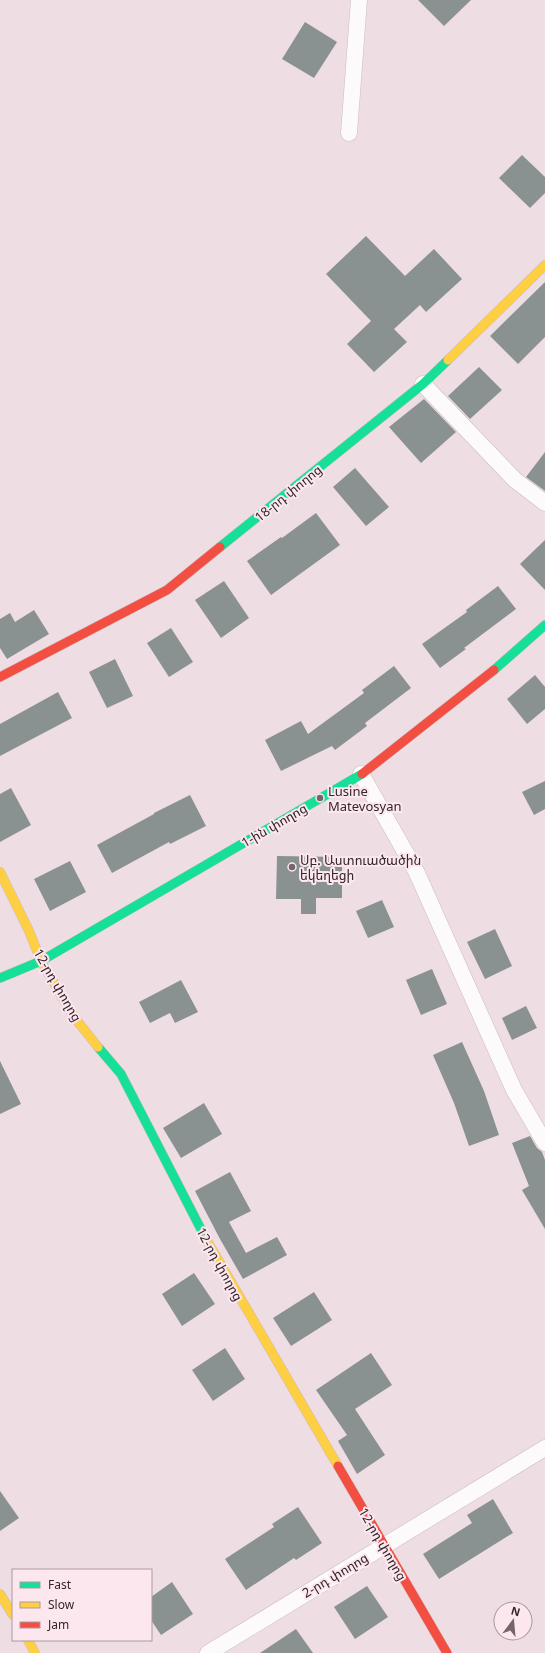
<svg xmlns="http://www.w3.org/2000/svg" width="545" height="1653" font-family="'Noto Sans','Noto Sans Armenian',sans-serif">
  <rect width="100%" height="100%" fill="#efdde4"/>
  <g fill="#8a9191">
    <path d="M 418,0 L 471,0 L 444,26 Z"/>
    <path d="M 305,22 L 337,42 L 314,78 L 282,59 Z"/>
    <path d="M 522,155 L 545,177 L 545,193 L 530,208 L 499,178 Z"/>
    <path d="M 366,236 L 405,276 L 434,249 L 462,279 L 426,312 L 420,305 L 394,329 L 407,342 L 374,372 L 347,344 L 371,321 L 326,274 Z"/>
    <path d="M 545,282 L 545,337 L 518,364 L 490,336 Z"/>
    <path d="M 479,367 L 502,390 L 470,419 L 448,396 Z"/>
    <path d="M 424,399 L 456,432 L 421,463 L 389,427 Z"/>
    <path d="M 545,452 L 545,491 L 526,477 Z"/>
    <path d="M 355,468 L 389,507 L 366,526 L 333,487 Z"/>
    <path d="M 316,513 L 340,545 L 271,595 L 247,561 L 281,537 L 282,538 Z"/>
    <path d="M 545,540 L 545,590 L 520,564 Z"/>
    <path d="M 224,581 L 249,618 L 221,638 L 195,600 Z"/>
    <path d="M 498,586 L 516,609 L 464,648 L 466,649 L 440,668 L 422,644 L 467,612 L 466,610 Z"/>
    <path d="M 34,610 L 49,634 L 7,659 L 0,648 L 0,619 L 10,613 L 15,622 Z"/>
    <path d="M 171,628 L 193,662 L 169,677 L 147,643 Z"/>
    <path d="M 115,659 L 133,696 L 107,708 L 89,672 Z"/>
    <path d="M 394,666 L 411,688 L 365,723 L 367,726 L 335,750 L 332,746 L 281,771 L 265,740 L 301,721 L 308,734 L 364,693 L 362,690 Z"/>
    <path d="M 535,675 L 545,687 L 545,709 L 527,724 L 507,699 Z"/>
    <path d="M 58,692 L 72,718 L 0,756 L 0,724 Z"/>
    <path d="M 545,781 L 545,809 L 534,815 L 522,792 Z"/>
    <path d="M 11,788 L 31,825 L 0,842 L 0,794 Z"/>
    <path d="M 190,795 L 206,826 L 170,844 L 169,842 L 112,873 L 97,845 L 154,814 L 154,813 Z"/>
    <path d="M 277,856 L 342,857 L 342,898 L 316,898 L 316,914 L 301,914 L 301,899 L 276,899 Z"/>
    <path d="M 70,861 L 86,892 L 50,911 L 34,879 Z"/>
    <path d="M 382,900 L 394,927 L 368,938 L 356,911 Z"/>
    <path d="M 495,929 L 512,966 L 485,979 L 467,942 Z"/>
    <path d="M 432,969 L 447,1004 L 421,1015 L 406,980 Z"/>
    <path d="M 181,980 L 198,1012 L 175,1023 L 170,1013 L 150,1023 L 139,1002 Z"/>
    <path d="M 526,1006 L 537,1028 L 512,1040 L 502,1018 Z"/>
    <path d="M 462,1042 L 484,1091 L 499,1135 L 469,1146 L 454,1103 L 433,1055 Z"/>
    <path d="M 0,1061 L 21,1104 L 0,1114 Z"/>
    <path d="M 204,1103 L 222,1134 L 181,1158 L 163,1128 Z"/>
    <path d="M 530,1136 L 537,1148 L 542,1152 L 545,1160 L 545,1229 L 522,1190 L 529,1186 L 512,1143 Z"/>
    <path d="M 230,1172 L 251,1211 L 229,1222 L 246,1253 L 277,1237 L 287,1255 L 243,1279 L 220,1239 L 195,1191 Z"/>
    <path d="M 194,1273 L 215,1304 L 182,1326 L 162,1294 Z"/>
    <path d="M 314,1292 L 332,1320 L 291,1346 L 273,1318 Z"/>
    <path d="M 225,1348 L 245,1379 L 213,1401 L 192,1370 Z"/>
    <path d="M 371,1353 L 392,1385 L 355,1409 L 385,1455 L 357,1474 L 338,1441 L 347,1435 L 316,1390 Z"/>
    <path d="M 0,1491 L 19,1518 L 0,1531 Z"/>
    <path d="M 493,1499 L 513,1533 L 439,1579 L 423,1554 L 472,1523 L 467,1515 Z"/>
    <path d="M 298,1507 L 322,1543 L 296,1560 L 294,1558 L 246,1590 L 225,1559 L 274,1527 L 272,1524 Z"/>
    <path d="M 172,1582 L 193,1614 L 161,1635 L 151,1620 L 151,1597 Z"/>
    <path d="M 367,1586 L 388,1617 L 355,1639 L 334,1607 Z"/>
    <path d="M 296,1629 L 313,1653 L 260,1653 Z"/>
  </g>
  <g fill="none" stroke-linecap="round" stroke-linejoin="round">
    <g stroke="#cbbcc2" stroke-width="17">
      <g id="street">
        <path d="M 349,133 L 359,0"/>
        <path d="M 423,384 L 515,480 L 545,503"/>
        <path d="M 361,774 L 416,871 L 514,1090 L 545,1143"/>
        <path d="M 208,1653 L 545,1448"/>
      </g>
    </g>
    <g stroke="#cbbcc2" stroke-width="10">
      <g id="fast">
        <path d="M 220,547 L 423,384 L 448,360"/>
        <path d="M 494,670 L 545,625"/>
        <path d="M 0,978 L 41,961 L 362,774"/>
        <path d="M 98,1047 L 121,1074 L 206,1239"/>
      </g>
    </g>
    <g stroke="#cbbcc2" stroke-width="10">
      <g id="slow">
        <path d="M 448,360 L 545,265"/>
        <path d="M 0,872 L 29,931 L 41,961 L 74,1017 L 98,1047"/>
        <path d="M 206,1239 L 338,1466"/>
        <path d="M 0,1594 L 13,1615"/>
        <path d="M 28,1640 L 35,1653"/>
      </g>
    </g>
    <g stroke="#cbbcc2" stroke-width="10">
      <g id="jam">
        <path d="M 0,677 L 167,590 L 220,547"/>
        <path d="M 362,774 L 494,670"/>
        <path d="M 338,1466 L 447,1653"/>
      </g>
    </g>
    <use href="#street" stroke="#fdfafb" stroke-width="16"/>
    <use href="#fast" stroke="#16e098" stroke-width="9"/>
    <use href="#slow" stroke="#ffcf43" stroke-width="9"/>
    <use href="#jam" stroke="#f24e42" stroke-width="9"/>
  </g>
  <g fill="#75666c" stroke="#fce7ef" stroke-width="1.5">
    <circle cx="320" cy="798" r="4"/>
    <circle cx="292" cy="867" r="4"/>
  </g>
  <g text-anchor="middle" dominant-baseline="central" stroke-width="4" stroke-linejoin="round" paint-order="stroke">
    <g font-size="13" fill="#33262c" stroke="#fce7ef">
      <text transform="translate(288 493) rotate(-39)">18-րդ փողոց</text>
      <text transform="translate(274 825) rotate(-30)">1-ին փողոց</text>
      <text transform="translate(58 985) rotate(60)">12-րդ փողոց</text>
      <text transform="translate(220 1264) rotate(61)">12-րդ փողոց</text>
      <text transform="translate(383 1544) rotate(60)">12-րդ փողոց</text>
      <text transform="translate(335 1575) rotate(-31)">2-րդ փողոց</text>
    </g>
    <g font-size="13" fill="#33262c" stroke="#fce7ef" text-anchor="start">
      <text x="328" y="791">Lusine<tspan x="328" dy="15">Matevosyan</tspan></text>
      <text x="300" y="860">Սբ. Աստուածածին<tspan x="300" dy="15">եկեղեցի</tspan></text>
    </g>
  </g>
  <rect x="12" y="1569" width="140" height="72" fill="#fce7ef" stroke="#ac9aa1"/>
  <rect x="20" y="1582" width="20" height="6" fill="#16e098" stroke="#ac9aa1"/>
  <text x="48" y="1589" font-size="12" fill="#33262c">Fast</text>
  <rect x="20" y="1602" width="20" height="6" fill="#ffcf43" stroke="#ac9aa1"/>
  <text x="48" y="1609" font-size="12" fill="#33262c">Slow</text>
  <rect x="20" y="1622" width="20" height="6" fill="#f24e42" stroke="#ac9aa1"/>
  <text x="48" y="1629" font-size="12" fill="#33262c">Jam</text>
  <g transform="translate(513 1621) rotate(16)"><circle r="19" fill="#fce7ef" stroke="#ac9aa1"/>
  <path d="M0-3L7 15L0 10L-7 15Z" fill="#75666c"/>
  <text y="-6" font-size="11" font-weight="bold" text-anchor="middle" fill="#33262c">N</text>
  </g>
</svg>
